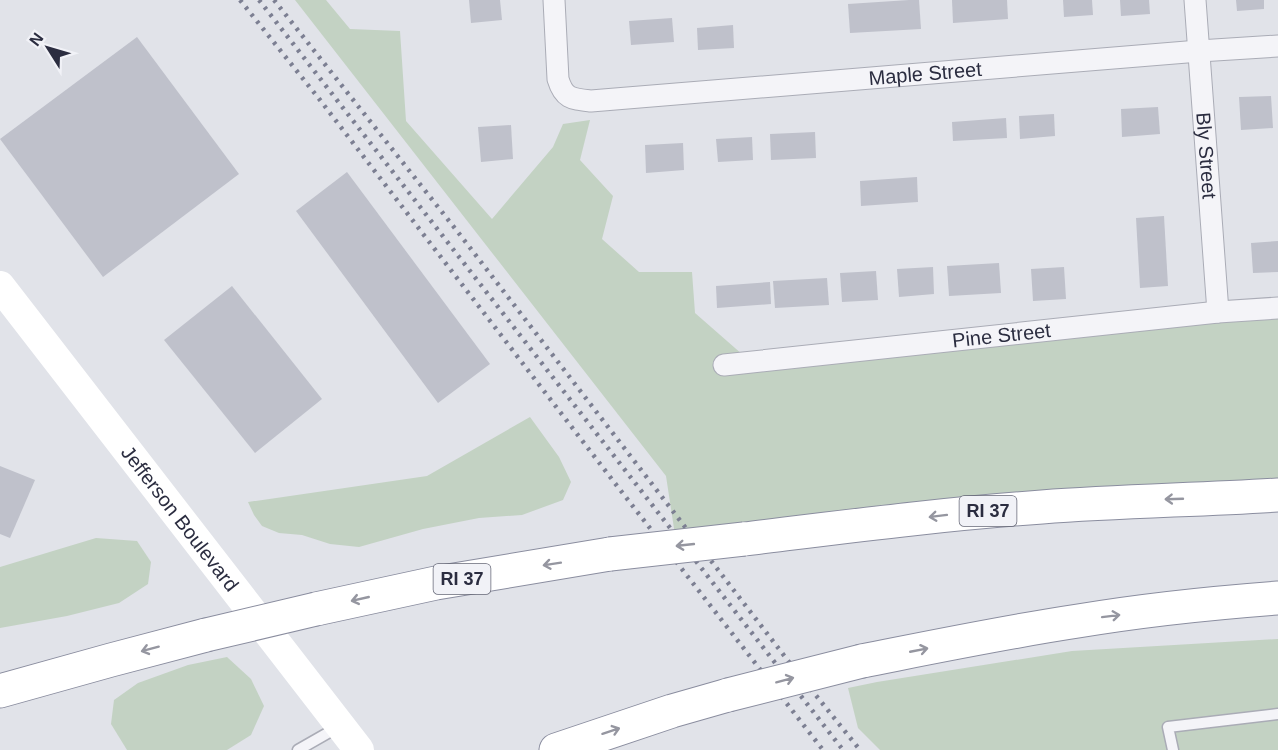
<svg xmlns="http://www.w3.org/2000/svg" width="1278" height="750" font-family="Helvetica,sans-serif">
  <rect width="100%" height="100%" fill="#e1e3e9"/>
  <g fill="#c3d2c3">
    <path d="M 295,0 L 326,0 L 350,29 L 400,31 L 406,121 L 492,219 L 553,147 L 563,124 L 590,120 L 580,160 L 613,196 L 602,239 L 639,272 L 692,272 L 695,313 L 743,355 L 1278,318 L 1278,497 L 675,535 L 666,476 Z"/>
    <path d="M 530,417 L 559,457 L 571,482 L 563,500 L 522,515 L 479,518 L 423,529 L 359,547 L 330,544 L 302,535 L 279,533 L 262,526 L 254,515 L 248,502 L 427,476 Z"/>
    <path d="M 96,538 L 137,541 L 151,562 L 148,584 L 119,603 L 67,616 L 0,628 L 0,567 Z"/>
    <path d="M 1278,639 L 1278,750 L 880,750 L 858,728 L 848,688 L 877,682 L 1072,651 Z"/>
    <path d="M 227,657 L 251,679 L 264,706 L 251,735 L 227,750 L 127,750 L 111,724 L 114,700 L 138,683 L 188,665 Z"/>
  </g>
  <g fill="#bfc1cb">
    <path d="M 469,0 L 500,0 L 502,20 L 471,23 Z"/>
    <path d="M 909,0 L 919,0 L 921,29 L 850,33 L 848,4 Z"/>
    <path d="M 952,0 L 1007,0 L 1008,19 L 953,23 Z"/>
    <path d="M 1063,0 L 1092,0 L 1093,15 L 1064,17 Z"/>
    <path d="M 1120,0 L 1149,0 L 1150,14 L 1121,16 Z"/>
    <path d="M 1236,0 L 1264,0 L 1264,9 L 1237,11 Z"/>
    <path d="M 672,18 L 674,42 L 631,45 L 629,21 Z"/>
    <path d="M 733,25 L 734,48 L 698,50 L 697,28 Z"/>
    <path d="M 137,37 L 239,174 L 103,277 L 0,139 Z"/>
    <path d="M 1271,96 L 1273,128 L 1241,130 L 1239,97 Z"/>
    <path d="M 1158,107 L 1160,134 L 1122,137 L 1121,109 Z"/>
    <path d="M 1054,114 L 1055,136 L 1020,139 L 1019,116 Z"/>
    <path d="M 1006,118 L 1007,138 L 953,141 L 952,122 Z"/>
    <path d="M 511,125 L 513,159 L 481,162 L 478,127 Z"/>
    <path d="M 815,132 L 816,158 L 771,160 L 770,134 Z"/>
    <path d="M 752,137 L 753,160 L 718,162 L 716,139 Z"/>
    <path d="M 683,143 L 684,170 L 646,173 L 645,145 Z"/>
    <path d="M 347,172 L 490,364 L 438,403 L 296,211 Z"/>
    <path d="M 917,177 L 918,202 L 861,206 L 860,181 Z"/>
    <path d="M 1164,216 L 1168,286 L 1140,288 L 1136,218 Z"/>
    <path d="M 1278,241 L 1278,272 L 1253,273 L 1251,243 Z"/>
    <path d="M 999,263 L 1001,293 L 949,296 L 947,266 Z"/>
    <path d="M 933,267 L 934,294 L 899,297 L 897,269 Z"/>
    <path d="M 1064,267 L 1066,299 L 1033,301 L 1031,269 Z"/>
    <path d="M 876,271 L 878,300 L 842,302 L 840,273 Z"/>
    <path d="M 827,278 L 829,305 L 775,308 L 773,281 Z"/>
    <path d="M 770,282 L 771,304 L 717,308 L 716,286 Z"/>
    <path d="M 232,286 L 322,399 L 255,453 L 164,340 Z"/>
    <path d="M 0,466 L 35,480 L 10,538 L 0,534 Z"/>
  </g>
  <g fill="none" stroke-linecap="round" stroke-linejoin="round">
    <g stroke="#aaacb6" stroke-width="13">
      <g id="lane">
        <path d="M 298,750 L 340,726"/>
        <path d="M 1173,750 L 1168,727 L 1278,714"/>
      </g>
    </g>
    <g stroke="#aaacb6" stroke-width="23">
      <g id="street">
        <path id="s1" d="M 554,0 L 558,79 C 564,99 572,99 591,101 L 1199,51 L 1278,46"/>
        <path id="s2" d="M 1195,0 L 1218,312"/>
        <path id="s3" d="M 724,365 L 1218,312 L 1278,308"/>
      </g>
    </g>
    <g stroke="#8a8d9f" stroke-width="35">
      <g id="highway">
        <path d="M 744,539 C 843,527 942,514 1042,507 C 1121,501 1199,500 1278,495"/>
        <path d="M 316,609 L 436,583 L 610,554"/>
        <path d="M 862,661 C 933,647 1005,632 1078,621 C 1144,610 1211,603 1278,598"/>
        <path d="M 0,691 L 111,660 L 206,635"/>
        <path d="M 556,750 L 672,711 L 728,695"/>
      </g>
    </g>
    <use href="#lane" stroke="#f4f4f8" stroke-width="10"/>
    <use href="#street" stroke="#f4f4f8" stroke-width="21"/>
    <path stroke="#fff" stroke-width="30" id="s4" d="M 0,286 L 359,750"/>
    <use href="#highway" stroke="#fff" stroke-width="33"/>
    <g stroke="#7c7f92" stroke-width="4.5" stroke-dasharray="3 6" stroke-linecap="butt">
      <path d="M 240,0 L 320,100 L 614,482 L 823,750"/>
      <path d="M 259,0 L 843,750"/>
      <path d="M 274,0 L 461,236 L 789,662 L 860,750"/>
    </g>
    <g stroke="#8a8d9f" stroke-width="35" stroke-linecap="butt">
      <g id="highway-bridge">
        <path d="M 610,554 L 744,539"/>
        <path d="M 206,635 L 316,609"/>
        <path d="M 728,695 L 862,661"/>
      </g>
    </g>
    <use href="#highway-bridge" stroke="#fff" stroke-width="33"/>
  </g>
  <defs><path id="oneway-shaft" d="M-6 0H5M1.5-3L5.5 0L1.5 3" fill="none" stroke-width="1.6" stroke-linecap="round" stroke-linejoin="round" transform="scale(1.5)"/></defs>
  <g stroke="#9596a0">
    <use href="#oneway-shaft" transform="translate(1174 499) rotate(178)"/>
    <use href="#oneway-shaft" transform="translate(938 516) rotate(173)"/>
    <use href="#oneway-shaft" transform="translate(685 545) rotate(174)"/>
    <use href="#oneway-shaft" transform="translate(552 564) rotate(171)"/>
    <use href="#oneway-shaft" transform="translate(360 599) rotate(167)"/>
    <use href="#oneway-shaft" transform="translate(1111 616) rotate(-7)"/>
    <use href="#oneway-shaft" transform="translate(150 649) rotate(165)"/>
    <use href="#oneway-shaft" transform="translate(919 650) rotate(-11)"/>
    <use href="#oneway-shaft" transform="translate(785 680) rotate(-15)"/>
    <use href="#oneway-shaft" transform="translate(611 731) rotate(-18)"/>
  </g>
  <g text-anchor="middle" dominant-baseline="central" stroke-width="5" stroke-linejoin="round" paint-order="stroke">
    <g fill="#f1f2f7" stroke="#666877" stroke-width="1.5">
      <rect x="959.5" y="496" width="57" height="30" rx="4.5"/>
      <rect x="433.5" y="564" width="57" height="30" rx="4.5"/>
    </g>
    <g font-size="18" font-weight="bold" fill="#2b2d40">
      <text x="988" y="511">RI 37</text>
      <text x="462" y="579">RI 37</text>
    </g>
    <g font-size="20" fill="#2b2d40" stroke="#f1f2f7">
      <text stroke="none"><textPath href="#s1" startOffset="458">Maple Street</textPath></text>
      <text stroke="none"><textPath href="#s2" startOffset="156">Bly Street</textPath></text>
      <text stroke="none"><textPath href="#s3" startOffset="279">Pine Street</textPath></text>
      <text stroke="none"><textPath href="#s4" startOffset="294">Jefferson Boulevard</textPath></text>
    </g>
  </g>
  <g transform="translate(48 48) rotate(307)" stroke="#f1f2f7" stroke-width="4.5" paint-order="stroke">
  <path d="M0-4.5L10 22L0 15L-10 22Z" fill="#2b2d40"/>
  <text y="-9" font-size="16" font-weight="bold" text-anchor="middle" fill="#2b2d40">N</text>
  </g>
</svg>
